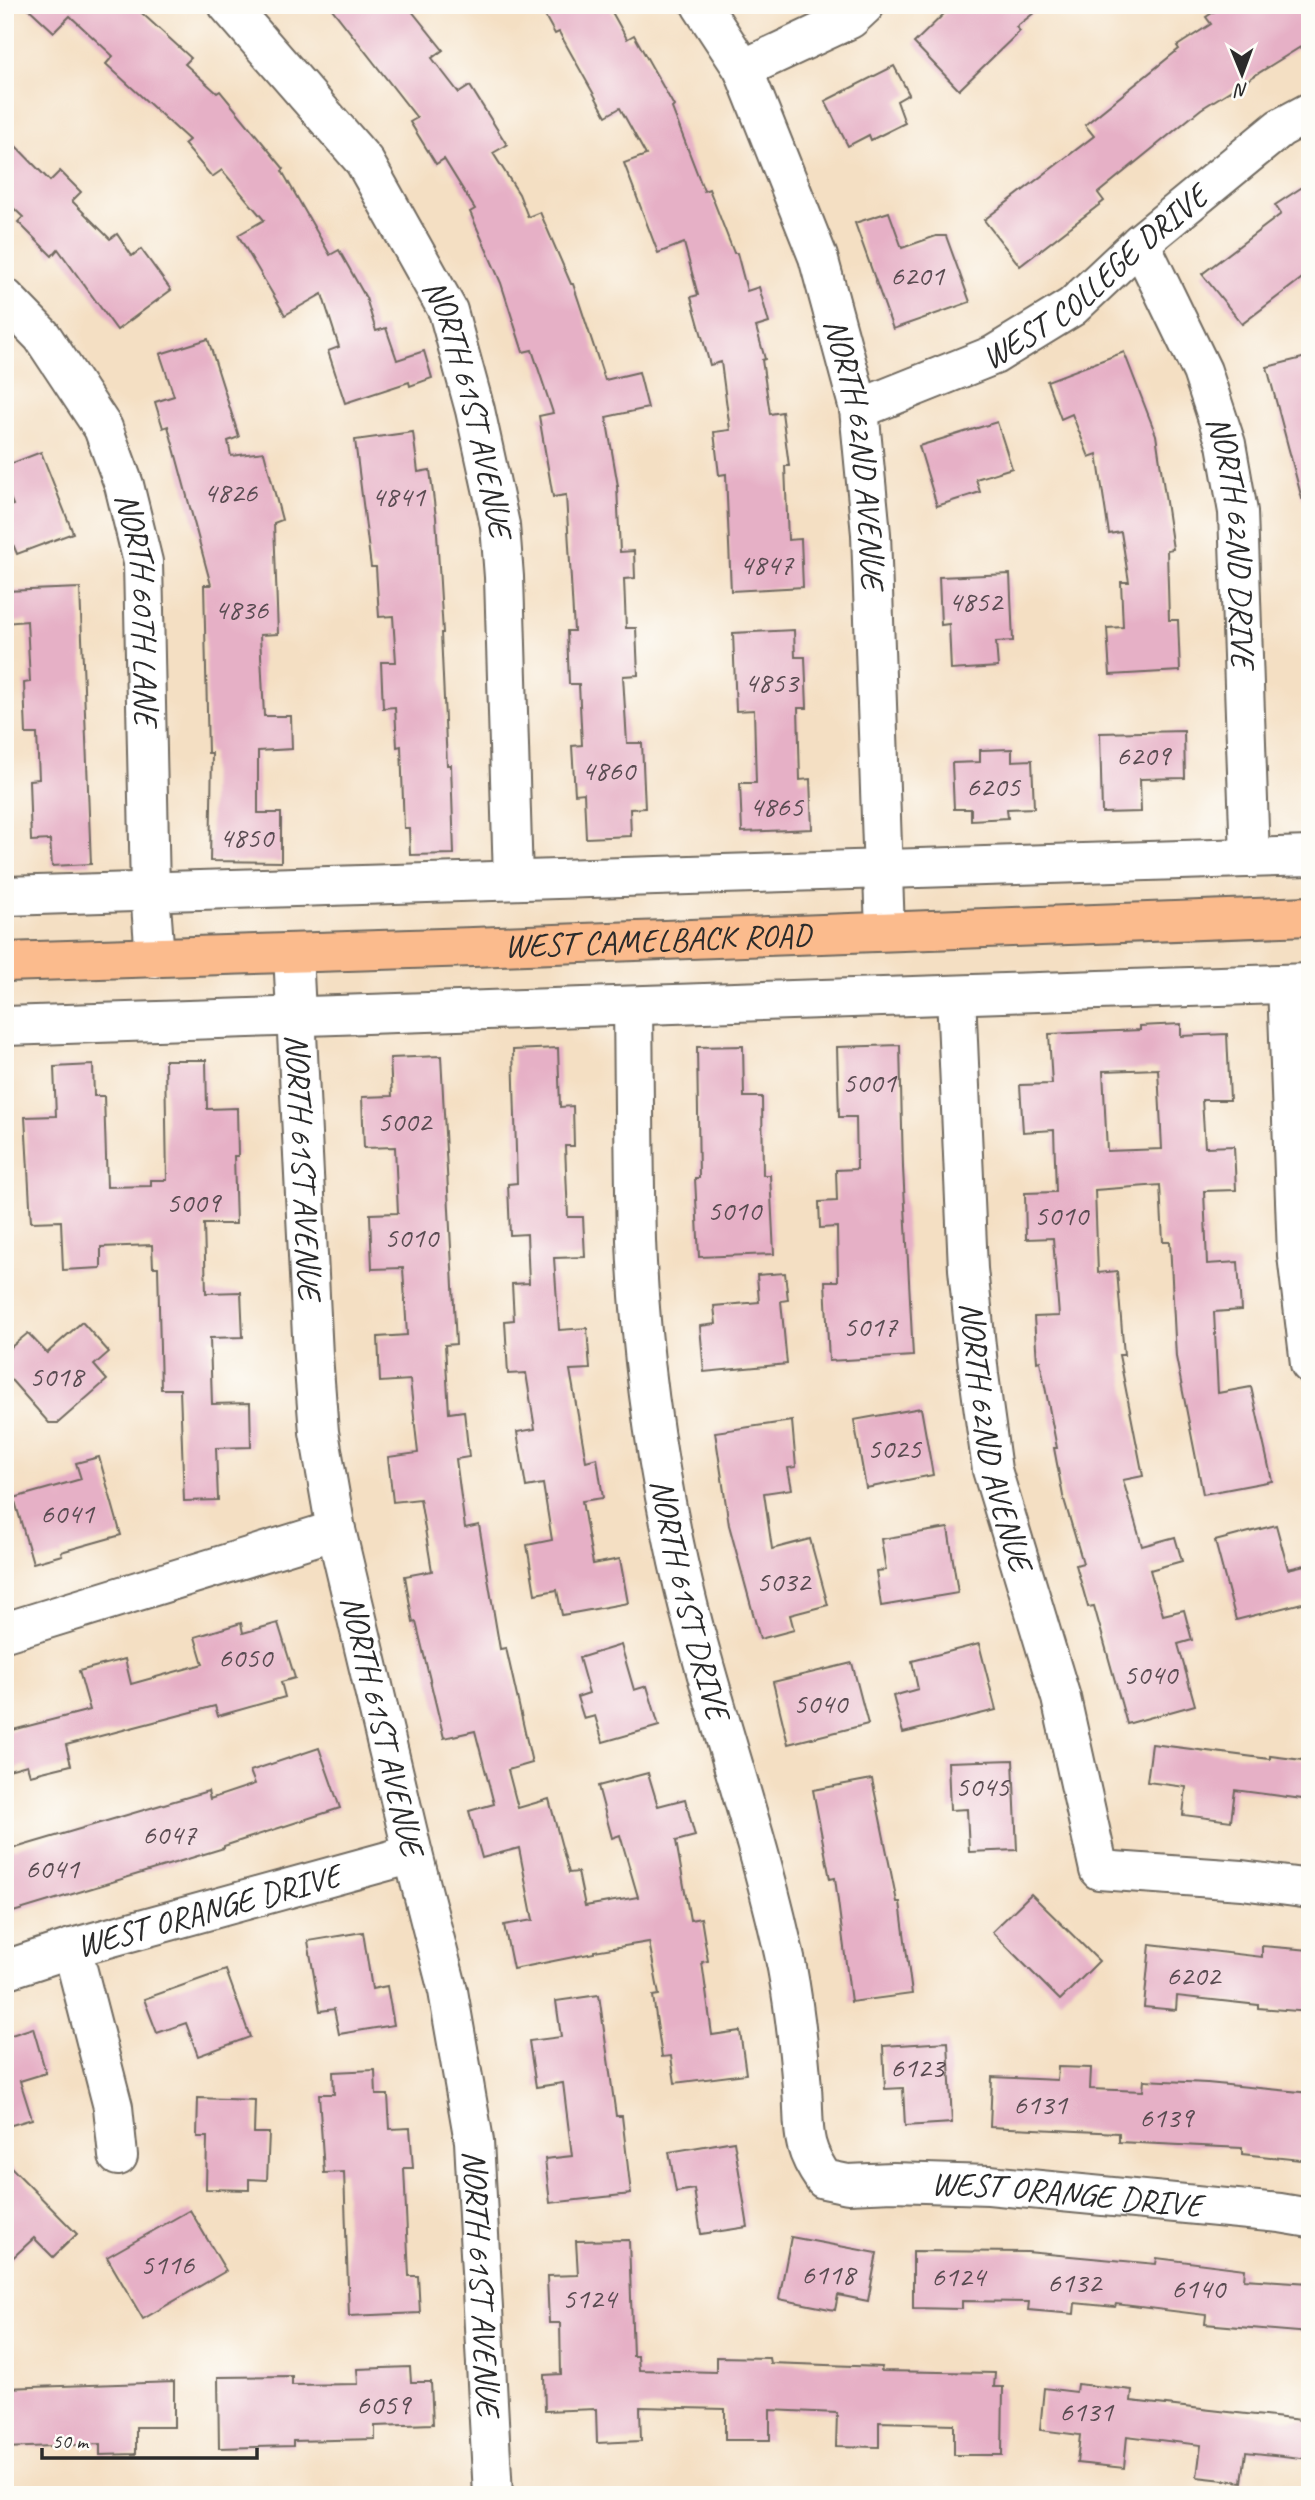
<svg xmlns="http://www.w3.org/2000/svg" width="1315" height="2500" font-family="Caveat,sans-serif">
  <rect width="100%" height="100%" fill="#fdfcf7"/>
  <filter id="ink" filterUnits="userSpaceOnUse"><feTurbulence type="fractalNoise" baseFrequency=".0143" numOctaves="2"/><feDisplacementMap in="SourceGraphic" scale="14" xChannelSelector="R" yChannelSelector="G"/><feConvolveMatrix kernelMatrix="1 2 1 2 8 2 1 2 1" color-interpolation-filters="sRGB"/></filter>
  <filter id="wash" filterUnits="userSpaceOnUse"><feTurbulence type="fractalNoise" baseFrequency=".00686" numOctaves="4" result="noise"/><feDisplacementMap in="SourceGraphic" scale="28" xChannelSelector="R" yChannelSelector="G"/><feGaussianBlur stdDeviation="1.57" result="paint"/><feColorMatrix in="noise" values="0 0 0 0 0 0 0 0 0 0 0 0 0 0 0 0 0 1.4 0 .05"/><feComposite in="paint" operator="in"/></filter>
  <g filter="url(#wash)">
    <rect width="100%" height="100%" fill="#f4dfc3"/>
    <g id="blocks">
      <g fill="#e6b0c6" fill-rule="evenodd">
        <path d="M 25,5 L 133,5 L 191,58 L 185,64 L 217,93 L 220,91 L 284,169 L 282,171 L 330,255 L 339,250 L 366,298 L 376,331 L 386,328 L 397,360 L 424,351 L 432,378 L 410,386 L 409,382 L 345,403 L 328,351 L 339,347 L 322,294 L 285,315 L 238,235 L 264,220 L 222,170 L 212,177 L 184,144 L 189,140 L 106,64 L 113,56 L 70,16 L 54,32 Z"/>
        <path d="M 329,5 L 407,5 L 443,50 L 432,58 L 459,93 L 470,86 L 507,145 L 493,153 L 519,194 L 528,217 L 540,212 L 571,284 L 573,284 L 605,380 L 639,372 L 648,408 L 606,417 L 618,486 L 617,486 L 620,552 L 634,551 L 635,578 L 624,579 L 626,628 L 636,628 L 638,675 L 623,676 L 627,743 L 642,743 L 645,808 L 630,809 L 631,836 L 586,838 L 584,793 L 575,794 L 572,746 L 582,745 L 579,684 L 569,684 L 567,631 L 574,631 L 566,495 L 553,497 L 539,416 L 553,413 L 532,350 L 523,352 L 501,283 L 470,212 L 475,209 L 444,159 L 436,164 L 410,122 L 417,118 Z"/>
        <path d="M 539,5 L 608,5 L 627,39 L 634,35 L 674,106 L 672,108 L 704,191 L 709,189 L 734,253 L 737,253 L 747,291 L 759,287 L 769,323 L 756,327 L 765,359 L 762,360 L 770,414 L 782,412 L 789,466 L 785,466 L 788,540 L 801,539 L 803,587 L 731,591 L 726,474 L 719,475 L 714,432 L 730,430 L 721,362 L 710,365 L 691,297 L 698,295 L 684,243 L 658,253 L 624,163 L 646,155 L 620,108 L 606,116 L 559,32 L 555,34 Z"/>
        <path d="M 953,5 L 1044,5 L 1016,27 L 1020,31 L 959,90 L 914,43 Z"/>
        <path d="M 1224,5 L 1310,5 L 1310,41 L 1201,109 L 1098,193 L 1104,201 L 1020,266 L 984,220 L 1094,136 L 1085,125 L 1179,49 L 1177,46 L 1211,24 L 1206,17 Z"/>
        <path d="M 894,66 L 909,94 L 897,101 L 905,123 L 871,140 L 869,135 L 848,146 L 825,101 Z"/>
        <path d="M 5,135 L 50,181 L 60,171 L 81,192 L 72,201 L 110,239 L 117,234 L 132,256 L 141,249 L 171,290 L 117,330 L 58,249 L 52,256 L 18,222 L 23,217 L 5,200 Z"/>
        <path d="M 1310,182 L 1310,272 L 1242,324 L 1202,274 L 1281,214 L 1275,205 Z"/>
        <path d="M 889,212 L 902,248 L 936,236 L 946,236 L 970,302 L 893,329 L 855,223 Z"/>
        <path d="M 208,339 L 239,437 L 228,441 L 231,456 L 264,452 L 282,520 L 274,523 L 278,634 L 260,635 L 264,716 L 291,716 L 292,749 L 258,751 L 258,813 L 281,813 L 281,862 L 210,861 L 212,753 L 208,753 L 204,585 L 211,585 L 168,426 L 163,428 L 155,402 L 174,396 L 160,354 Z"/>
        <path d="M 1124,352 L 1156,435 L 1173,549 L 1167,550 L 1169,620 L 1178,620 L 1180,671 L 1110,675 L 1107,628 L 1123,627 L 1121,582 L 1129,582 L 1121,532 L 1109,534 L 1097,454 L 1089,457 L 1072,414 L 1061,419 L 1047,381 Z"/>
        <path d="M 1310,356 L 1310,498 L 1302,499 L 1267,367 Z"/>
        <path d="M 997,422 L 1012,468 L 976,479 L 980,492 L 937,506 L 919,446 Z"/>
        <path d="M 413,432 L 418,472 L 430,470 L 436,517 L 443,633 L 441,633 L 447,765 L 451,765 L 454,854 L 410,855 L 409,828 L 404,828 L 401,746 L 397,747 L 395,707 L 383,708 L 381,662 L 396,662 L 393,616 L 379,617 L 376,567 L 371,567 L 355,440 Z"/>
        <path d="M 41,452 L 73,533 L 17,554 L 5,525 L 5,508 L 13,505 L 5,485 L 5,466 Z"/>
        <path d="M 1010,574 L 1013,641 L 996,642 L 998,667 L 951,670 L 949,624 L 941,625 L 939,577 Z"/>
        <path d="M 80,588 L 91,864 L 52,866 L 50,840 L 31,841 L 29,780 L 39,779 L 37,734 L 26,734 L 24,683 L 30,682 L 27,621 L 5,623 L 5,591 Z"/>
        <path d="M 794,630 L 795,657 L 805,657 L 807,708 L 798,708 L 800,780 L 810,779 L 812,829 L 742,832 L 740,783 L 756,783 L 754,710 L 736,711 L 733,633 Z"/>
        <path d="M 1184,731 L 1185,778 L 1140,779 L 1141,812 L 1102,813 L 1100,733 Z"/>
        <path d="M 1012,749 L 1012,761 L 1032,760 L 1034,808 L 1007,809 L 1008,818 L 971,820 L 971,809 L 954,809 L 952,763 L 980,762 L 980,750 Z"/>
        <path d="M 1181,1024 L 1181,1036 L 1227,1034 L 1230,1100 L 1202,1100 L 1205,1147 L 1234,1146 L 1236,1190 L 1204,1191 L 1207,1264 L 1238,1262 L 1241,1310 L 1214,1312 L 1218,1393 L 1251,1387 L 1272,1481 L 1203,1494 L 1176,1357 L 1170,1242 L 1163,1242 L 1160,1185 L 1095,1190 L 1098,1273 L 1117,1271 L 1124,1355 L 1119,1355 L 1143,1476 L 1123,1480 L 1142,1546 L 1175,1537 L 1182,1561 L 1150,1570 L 1163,1615 L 1184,1610 L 1192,1640 L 1178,1644 L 1195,1705 L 1127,1724 L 1094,1606 L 1088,1607 L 1076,1565 L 1083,1563 L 1063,1496 L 1054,1448 L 1057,1448 L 1040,1361 L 1037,1362 L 1034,1317 L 1059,1316 L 1053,1238 L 1026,1239 L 1025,1193 L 1056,1192 L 1054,1130 L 1023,1132 L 1020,1085 L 1052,1084 L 1049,1034 L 1140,1030 L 1140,1026 ZM 1158,1069 L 1162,1149 L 1107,1151 L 1103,1071 Z"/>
        <path d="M 900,1045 L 903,1168 L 913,1356 L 829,1361 L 825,1281 L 838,1281 L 837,1227 L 820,1228 L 819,1202 L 837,1201 L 836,1170 L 857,1169 L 856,1117 L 839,1117 L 837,1047 Z"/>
        <path d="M 743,1046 L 744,1097 L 762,1097 L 763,1175 L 770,1175 L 774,1254 L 699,1257 L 695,1178 L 699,1178 L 697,1047 Z"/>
        <path d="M 558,1048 L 560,1107 L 573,1106 L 574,1146 L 565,1146 L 568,1217 L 583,1217 L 585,1257 L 554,1258 L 559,1330 L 587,1328 L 590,1369 L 570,1370 L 586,1461 L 597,1458 L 603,1498 L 582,1501 L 593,1564 L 620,1559 L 628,1603 L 562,1615 L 557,1590 L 535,1594 L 527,1545 L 552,1540 L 543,1484 L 526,1487 L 517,1432 L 535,1429 L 526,1373 L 508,1374 L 505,1321 L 514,1320 L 512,1284 L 529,1283 L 527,1234 L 510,1235 L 508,1184 L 517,1183 L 513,1050 Z"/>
        <path d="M 441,1056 L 456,1344 L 445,1345 L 449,1413 L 464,1411 L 469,1457 L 456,1459 L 465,1528 L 479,1525 L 500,1649 L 506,1648 L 532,1763 L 508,1770 L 518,1808 L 549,1799 L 569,1873 L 578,1872 L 585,1906 L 638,1897 L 620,1835 L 612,1838 L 598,1786 L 648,1773 L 658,1806 L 685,1799 L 695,1836 L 676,1841 L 690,1920 L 701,1918 L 708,1961 L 702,1962 L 712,2035 L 740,2031 L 746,2074 L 675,2083 L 671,2056 L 662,2057 L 653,1996 L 659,1995 L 649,1942 L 594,1951 L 594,1953 L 513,1969 L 504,1925 L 533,1920 L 519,1848 L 482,1858 L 469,1811 L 494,1804 L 475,1731 L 444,1738 L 416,1622 L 413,1623 L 405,1576 L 432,1571 L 420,1499 L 393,1502 L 388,1457 L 418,1453 L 410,1380 L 380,1382 L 378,1337 L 407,1335 L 403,1268 L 372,1269 L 370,1214 L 398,1213 L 395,1147 L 364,1148 L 362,1097 L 392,1096 L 390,1058 Z"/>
        <path d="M 165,1060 L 206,1060 L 207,1109 L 237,1108 L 238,1156 L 234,1156 L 236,1224 L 204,1224 L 206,1293 L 241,1292 L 243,1337 L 210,1338 L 212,1404 L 250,1403 L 251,1447 L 216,1448 L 218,1500 L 184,1501 L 180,1389 L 161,1389 L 158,1267 L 153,1267 L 152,1245 L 101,1247 L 101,1268 L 63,1270 L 61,1221 L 31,1222 L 25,1117 L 56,1116 L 54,1067 L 93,1065 L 94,1096 L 104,1096 L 107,1187 L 151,1186 L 151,1180 L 167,1180 Z"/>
        <path d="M 785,1273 L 788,1300 L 781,1301 L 787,1364 L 704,1372 L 700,1326 L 716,1324 L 714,1306 L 759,1302 L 757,1275 Z"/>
        <path d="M 82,1322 L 109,1352 L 94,1365 L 107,1380 L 58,1423 L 49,1423 L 5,1373 L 5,1352 L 28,1333 L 47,1353 Z"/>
        <path d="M 921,1408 L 933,1475 L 866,1488 L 854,1420 Z"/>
        <path d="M 792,1421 L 796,1467 L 788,1468 L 792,1489 L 764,1493 L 772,1549 L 810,1539 L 828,1605 L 790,1615 L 794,1630 L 760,1639 L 729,1525 L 715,1432 Z"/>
        <path d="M 99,1457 L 121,1535 L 61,1552 L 62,1555 L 33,1563 L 14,1498 L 81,1479 L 76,1463 Z"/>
        <path d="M 1276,1525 L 1288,1569 L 1305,1565 L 1310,1582 L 1310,1601 L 1236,1620 L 1215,1541 Z"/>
        <path d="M 948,1528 L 958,1593 L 881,1606 L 876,1571 L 886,1570 L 881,1539 Z"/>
        <path d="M 241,1623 L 243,1633 L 278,1623 L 295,1678 L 281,1682 L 285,1697 L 218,1716 L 215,1706 L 66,1745 L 71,1765 L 30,1775 L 27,1765 L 5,1771 L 5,1732 L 90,1710 L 79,1671 L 125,1659 L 131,1684 L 203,1664 L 195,1637 Z"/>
        <path d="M 979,1644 L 996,1710 L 903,1733 L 893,1696 L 918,1689 L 912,1661 Z"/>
        <path d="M 621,1645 L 634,1690 L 647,1686 L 659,1726 L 603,1742 L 595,1716 L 584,1719 L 577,1697 L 589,1693 L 579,1658 Z"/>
        <path d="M 852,1663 L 868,1724 L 788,1744 L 773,1682 Z"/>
        <path d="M 1152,1744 L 1270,1759 L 1270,1756 L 1310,1761 L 1310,1800 L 1235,1790 L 1231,1821 L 1183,1815 L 1186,1787 L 1147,1782 Z"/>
        <path d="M 319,1748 L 340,1808 L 224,1846 L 224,1848 L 10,1913 L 5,1896 L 5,1851 L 208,1791 L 210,1799 L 255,1784 L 250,1771 Z"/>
        <path d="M 1013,1760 L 1017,1850 L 969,1852 L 967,1809 L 950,1810 L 948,1762 Z"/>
        <path d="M 872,1779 L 897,1902 L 900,1902 L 912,1994 L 851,2002 L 835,1878 L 830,1879 L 813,1790 Z"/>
        <path d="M 1031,1894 L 1099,1961 L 1060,2000 L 992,1932 Z"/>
        <path d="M 363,1932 L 372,1989 L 387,1986 L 394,2025 L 339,2034 L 334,2009 L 320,2011 L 308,1941 Z"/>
        <path d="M 1150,1944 L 1262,1957 L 1262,1946 L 1310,1950 L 1310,2012 L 1258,2008 L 1258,2005 L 1177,1996 L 1176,2010 L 1144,2007 Z"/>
        <path d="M 226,1970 L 250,2037 L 198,2056 L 186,2023 L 157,2033 L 144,1999 Z"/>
        <path d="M 599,1995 L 616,2116 L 622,2116 L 631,2194 L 550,2203 L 545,2159 L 572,2156 L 563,2083 L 536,2087 L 529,2041 L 561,2037 L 556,2001 Z"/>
        <path d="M 33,2028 L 46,2073 L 20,2081 L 32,2119 L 5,2127 L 5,2037 Z"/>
        <path d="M 948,2042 L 952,2123 L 905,2126 L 903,2088 L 885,2089 L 883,2046 Z"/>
        <path d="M 1058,2067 L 1091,2068 L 1090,2089 L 1143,2091 L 1144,2080 L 1207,2083 L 1310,2093 L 1310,2161 L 1242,2154 L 1242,2148 L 1119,2142 L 1119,2133 L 990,2127 L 992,2077 L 1057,2080 Z"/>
        <path d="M 375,2070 L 376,2095 L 388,2095 L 390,2129 L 410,2128 L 413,2168 L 404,2168 L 409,2276 L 418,2276 L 420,2313 L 349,2316 L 344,2172 L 324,2173 L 319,2094 L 334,2094 L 333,2072 Z"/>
        <path d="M 198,2098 L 255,2100 L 254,2133 L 269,2133 L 267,2180 L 249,2179 L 249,2190 L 206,2189 L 207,2137 L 197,2137 Z"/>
        <path d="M 734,2141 L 748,2227 L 701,2234 L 694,2189 L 676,2192 L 669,2152 Z"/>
        <path d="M 5,2161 L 77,2234 L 53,2257 L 34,2238 L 5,2265 Z"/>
        <path d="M 190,2210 L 226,2271 L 143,2319 L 107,2257 Z"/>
        <path d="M 791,2237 L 877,2253 L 868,2301 L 838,2295 L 835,2310 L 779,2299 Z"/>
        <path d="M 629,2240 L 633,2356 L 638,2356 L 639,2370 L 716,2372 L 716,2357 L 769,2358 L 770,2363 L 882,2367 L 881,2371 L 995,2373 L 994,2387 L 1003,2387 L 1002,2455 L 954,2455 L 954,2424 L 879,2422 L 879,2447 L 836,2446 L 837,2413 L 770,2410 L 770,2440 L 725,2440 L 725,2409 L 640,2407 L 641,2441 L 597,2443 L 596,2409 L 545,2411 L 544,2375 L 561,2374 L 560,2323 L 549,2323 L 547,2276 L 578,2275 L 576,2241 Z"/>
        <path d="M 913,2251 L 1027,2252 L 1156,2264 L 1157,2258 L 1245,2269 L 1244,2279 L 1310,2283 L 1310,2333 L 1205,2324 L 1206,2315 L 1116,2304 L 1115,2307 L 1075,2303 L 1074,2314 L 1028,2310 L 1029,2302 L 962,2301 L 962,2309 L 913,2308 Z"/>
        <path d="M 410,2367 L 411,2382 L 431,2382 L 433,2424 L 375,2426 L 375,2439 L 293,2441 L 293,2446 L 219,2448 L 218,2377 L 292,2376 L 292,2385 L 358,2384 L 357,2369 Z"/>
        <path d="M 174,2382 L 174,2427 L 136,2427 L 136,2454 L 100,2455 L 100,2444 L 5,2448 L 5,2388 Z"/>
        <path d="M 1077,2384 L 1132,2390 L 1131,2401 L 1310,2421 L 1310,2459 L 1246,2452 L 1242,2482 L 1197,2477 L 1201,2445 L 1127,2436 L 1124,2468 L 1077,2463 L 1080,2435 L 1040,2430 L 1044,2388 L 1076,2392 Z"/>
      </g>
    </g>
  </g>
  <g filter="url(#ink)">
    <use href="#blocks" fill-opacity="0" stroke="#716a60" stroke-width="2"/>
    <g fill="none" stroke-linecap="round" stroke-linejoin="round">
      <g stroke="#716a60" stroke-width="42">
        <g id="minor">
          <path id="s1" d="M 228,5 L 364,161 L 448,311 L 475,410 L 500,525 L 504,577 L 513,880"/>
          <path id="s2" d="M 701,5 L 743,69 L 818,257 L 859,409 L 871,534 L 885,931"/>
          <path d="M 743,69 L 850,19 L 865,5"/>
          <path id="s3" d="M 1140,243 L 1202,371 L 1226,444 L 1238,512 L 1250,858"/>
          <path id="s4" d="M 5,298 L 42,336 L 103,428 L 124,485 L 143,562 L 150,891 L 155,958"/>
          <path id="s5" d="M 859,409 L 994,355 L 1072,307 L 1140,243 L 1280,128 L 1310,112"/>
          <path d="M 5,896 L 1310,856"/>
          <path id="s6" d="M 293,953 L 313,1356 L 319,1432 L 336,1530 L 413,1854 L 448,1991 L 474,2141 L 493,2495"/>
          <path d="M 1287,984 L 1297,1255 L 1310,1364"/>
          <path id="s7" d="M 956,995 L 968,1269 L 979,1375 L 992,1470 L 1061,1698 L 1099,1870 L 1242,1880 L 1310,1889"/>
          <path id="s8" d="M 633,1006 C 634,1084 634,1162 636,1240 C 640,1348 655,1456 678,1562 C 708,1699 759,1831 787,1968 C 794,2005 799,2051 802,2088 C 805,2128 799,2144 824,2179 L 848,2184 L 893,2182 L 989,2185 L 1280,2213 L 1310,2218"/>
          <path d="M 5,1026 L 1310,983"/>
          <path d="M 5,1632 L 336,1530"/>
          <path d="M 72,1948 L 113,2107 L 118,2156"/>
          <path id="s9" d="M 5,1970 L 72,1948 L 413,1854"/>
        </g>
      </g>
      <g stroke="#716a60" stroke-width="42">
        <g id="major">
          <path id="s10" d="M 5,962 L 473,947 L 1310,916"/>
        </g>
      </g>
      <use href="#minor" stroke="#fff" stroke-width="38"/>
      <use href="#major" stroke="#fbbb8d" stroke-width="38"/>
    </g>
  </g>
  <g text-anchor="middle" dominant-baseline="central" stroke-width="7" stroke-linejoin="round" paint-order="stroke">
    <g font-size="30" fill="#5a4c52">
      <text x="917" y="275">6201</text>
      <text x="230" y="492">4826</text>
      <text x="398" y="496">4841</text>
      <text x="766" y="564">4847</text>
      <text x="975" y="601">4852</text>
      <text x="241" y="609">4836</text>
      <text x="771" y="682">4853</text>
      <text x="1143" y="755">6209</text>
      <text x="608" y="770">4860</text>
      <text x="993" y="786">6205</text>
      <text x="776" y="806">4865</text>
      <text x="246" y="837">4850</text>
      <text x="869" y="1082">5001</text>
      <text x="404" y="1121">5002</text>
      <text x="193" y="1202">5009</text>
      <text x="734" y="1210">5010</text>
      <text x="1061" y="1215">5010</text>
      <text x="411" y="1237">5010</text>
      <text x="870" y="1326">5017</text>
      <text x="56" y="1376">5018</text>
      <text x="894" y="1448">5025</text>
      <text x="67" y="1513">6041</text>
      <text x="783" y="1581">5032</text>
      <text x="245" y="1657">6050</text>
      <text x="1150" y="1674">5040</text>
      <text x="820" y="1703">5040</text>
      <text x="982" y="1786">5045</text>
      <text x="169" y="1834">6047</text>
      <text x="52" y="1868">6041</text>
      <text x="1193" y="1975">6202</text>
      <text x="917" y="2067">6123</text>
      <text x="1040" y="2104">6131</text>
      <text x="1166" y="2117">6139</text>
      <text x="167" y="2264">5116</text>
      <text x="828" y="2274">6118</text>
      <text x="958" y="2276">6124</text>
      <text x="1074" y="2282">6132</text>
      <text x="1198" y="2288">6140</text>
      <text x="589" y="2298">5124</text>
      <text x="383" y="2404">6059</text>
      <text x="1086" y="2411">6131</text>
    </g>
    <g font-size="33" fill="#2b2b2b" stroke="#fdfcf7">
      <text stroke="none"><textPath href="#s5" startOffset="273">WEST COLLEGE DRIVE</textPath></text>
      <text stroke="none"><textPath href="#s1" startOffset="478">NORTH 61ST AVENUE</textPath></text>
      <text stroke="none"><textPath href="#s2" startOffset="480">NORTH 62ND AVENUE</textPath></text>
      <text stroke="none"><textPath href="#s3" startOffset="317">NORTH 62ND DRIVE</textPath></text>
      <text stroke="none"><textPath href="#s4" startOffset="350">NORTH 60TH LANE</textPath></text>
      <text stroke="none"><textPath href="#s10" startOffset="653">WEST CAMELBACK ROAD</textPath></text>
      <text stroke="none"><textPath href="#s6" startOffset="214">NORTH 61ST AVENUE</textPath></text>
      <text stroke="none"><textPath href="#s7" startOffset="444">NORTH 62ND AVENUE</textPath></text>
      <text stroke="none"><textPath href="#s8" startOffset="598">NORTH 61ST DRIVE</textPath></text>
      <text stroke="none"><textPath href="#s6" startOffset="780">NORTH 61ST AVENUE</textPath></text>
      <text stroke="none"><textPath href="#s9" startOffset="212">WEST ORANGE DRIVE</textPath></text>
      <text stroke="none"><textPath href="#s8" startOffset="1440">WEST ORANGE DRIVE</textPath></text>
      <text stroke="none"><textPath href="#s6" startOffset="1348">NORTH 61ST AVENUE</textPath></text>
    </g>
  </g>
  <rect width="1315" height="2500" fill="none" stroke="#fdfcf7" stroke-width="28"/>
  <g transform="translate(1242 74) rotate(179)" stroke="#fdfcf7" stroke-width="5" paint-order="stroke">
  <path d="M0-5L12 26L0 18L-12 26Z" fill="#2b2b2b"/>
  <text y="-10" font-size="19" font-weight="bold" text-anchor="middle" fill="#2b2b2b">N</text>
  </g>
  <path d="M42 2448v10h215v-10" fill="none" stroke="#2b2b2b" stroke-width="3.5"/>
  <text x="52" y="2448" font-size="21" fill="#2b2b2b" stroke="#fdfcf7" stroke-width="5" paint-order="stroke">50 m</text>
</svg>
